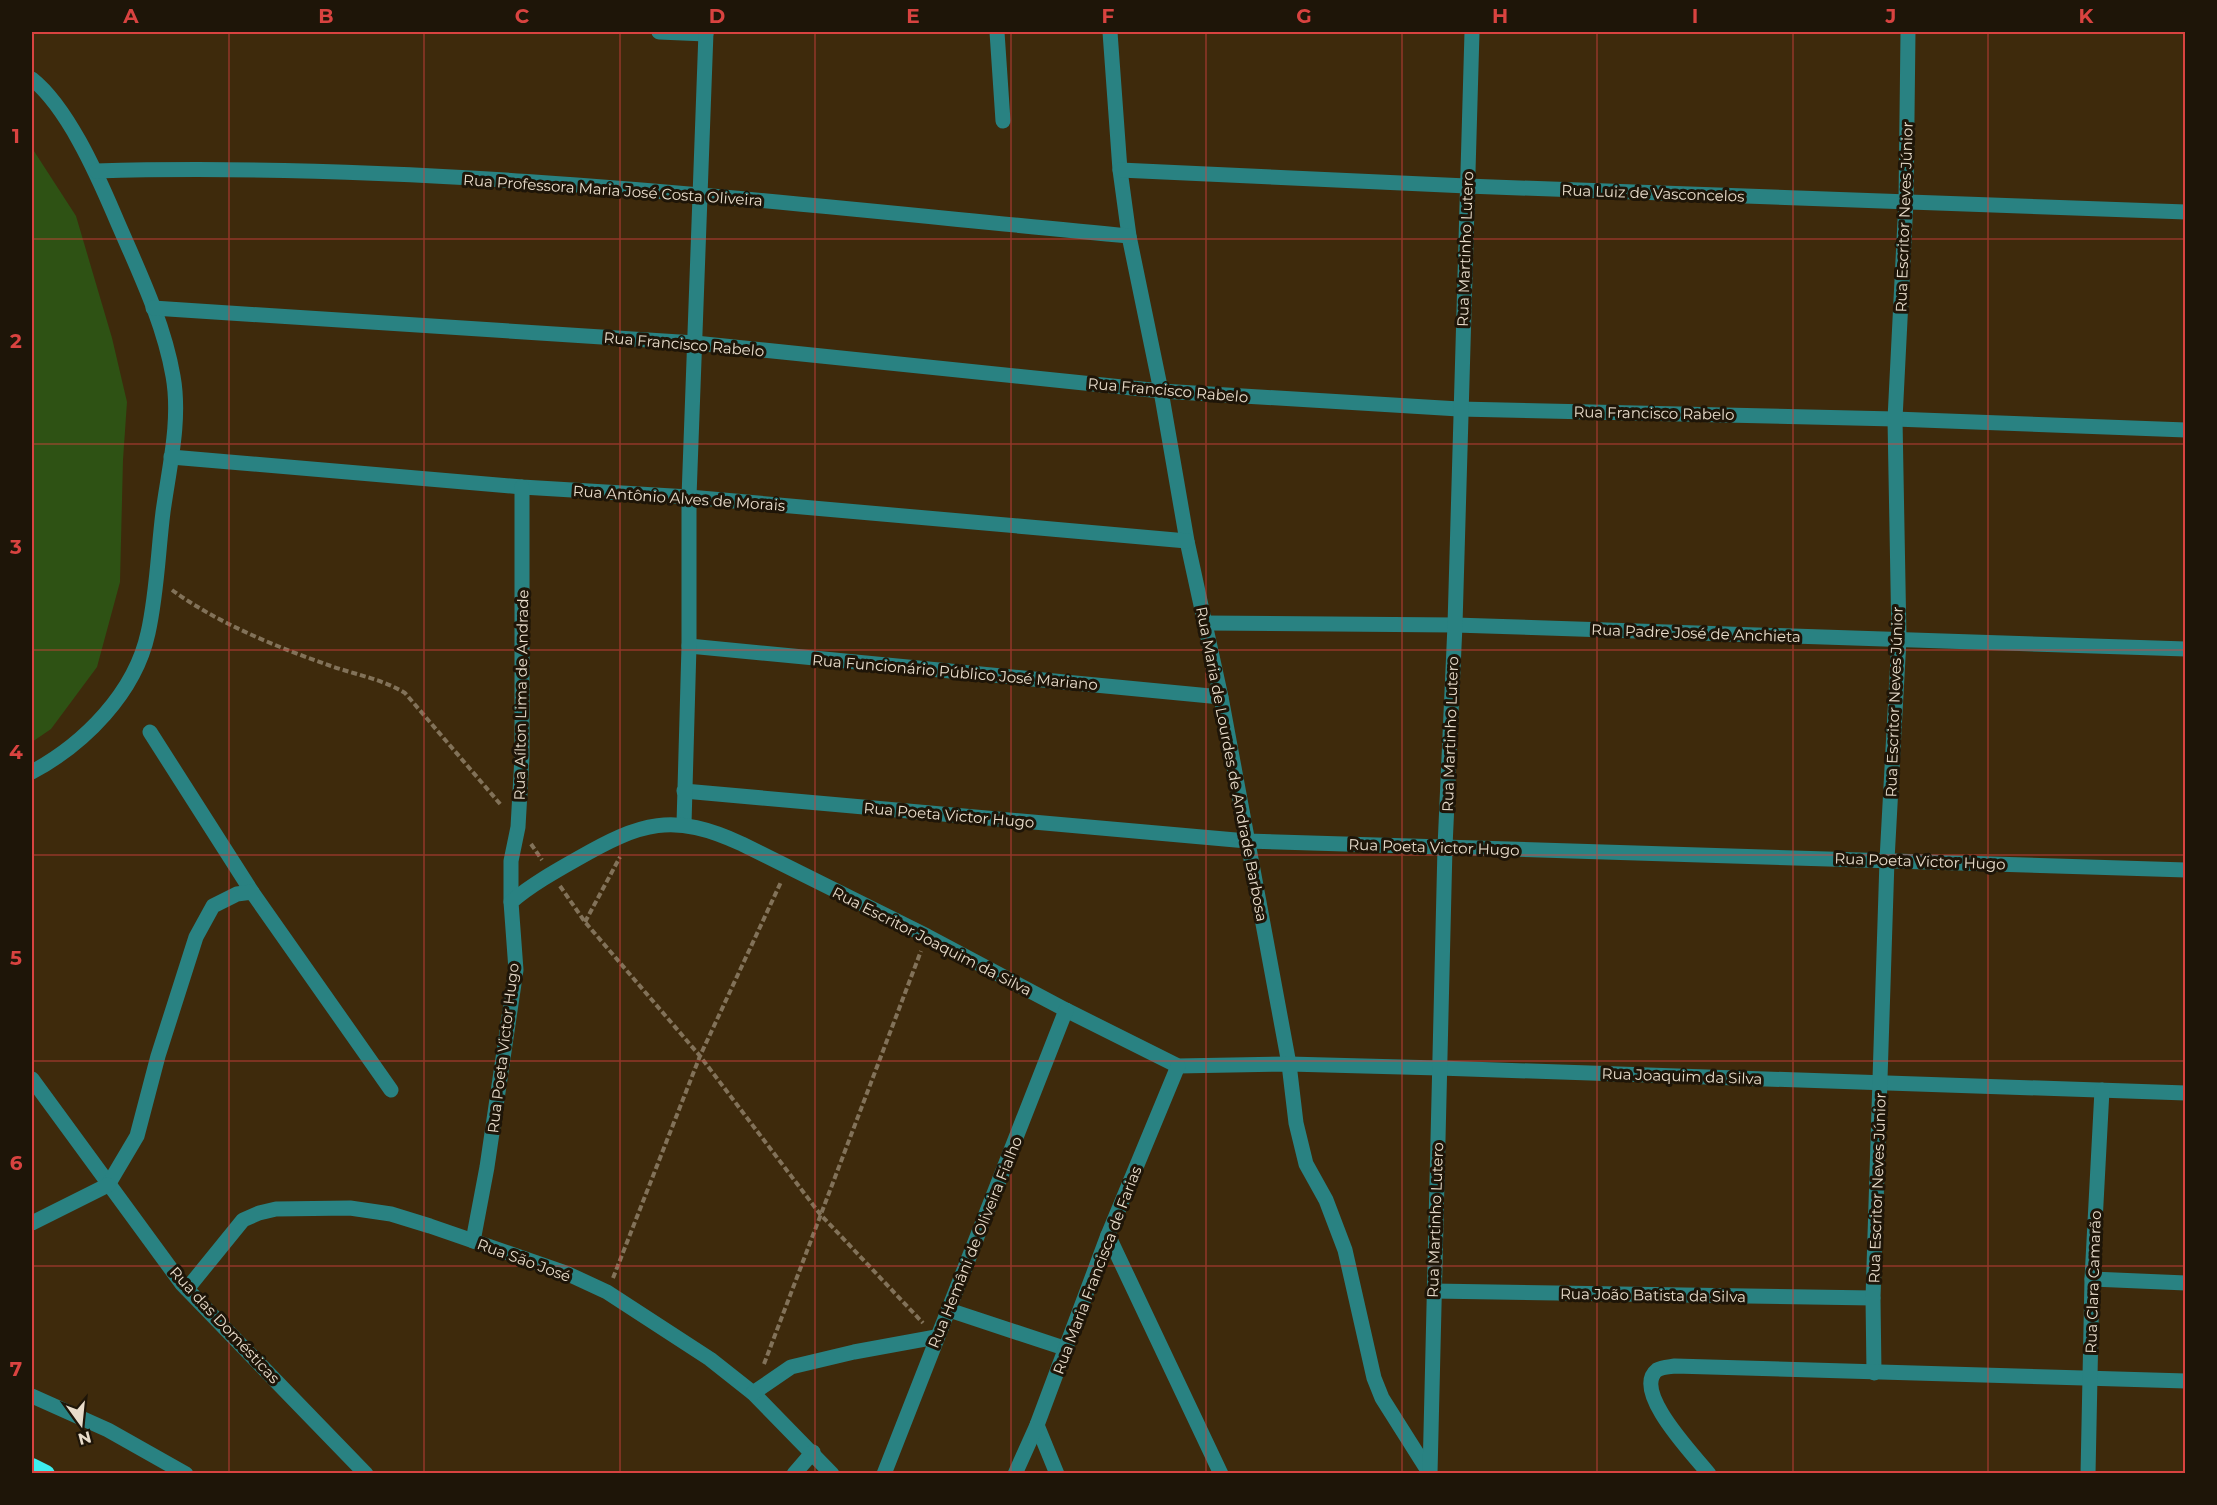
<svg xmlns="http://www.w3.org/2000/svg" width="2217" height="1505" font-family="Montserrat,sans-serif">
  <rect width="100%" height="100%" fill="#3e2a0c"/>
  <path fill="#2e5214" d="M 32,148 L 76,216 L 112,338 L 127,402 L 123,460 L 120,582 L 97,667 L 51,729 L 32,742 Z"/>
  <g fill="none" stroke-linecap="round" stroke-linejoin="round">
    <g stroke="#827259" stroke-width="4" stroke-dasharray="6 3" stroke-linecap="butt">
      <path d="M 172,590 C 217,623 279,648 331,666 C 357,675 382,679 405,693 L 501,805"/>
      <path d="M 531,844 L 542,860"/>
      <path d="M 560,886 L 585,922 L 700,1056 L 820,1214 L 923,1323"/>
      <path d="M 585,922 L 620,857"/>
      <path d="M 613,1278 L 700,1056 L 781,882"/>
      <path d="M 764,1364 L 921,951"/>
    </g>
    <g stroke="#298282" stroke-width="15">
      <path d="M 659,32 L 706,34"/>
      <path d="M 997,32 L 1003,121"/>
      <path d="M 1110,32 L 1120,170 L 1129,236 L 1161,391 L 1187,541 L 1221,697 L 1289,1064 L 1296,1123 L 1306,1164 L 1326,1200 L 1345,1250 L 1374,1378 L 1382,1398 L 1430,1474"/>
      <path d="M 32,79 C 67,107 96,172 114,214 C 136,266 163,319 173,376 C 181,420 169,468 163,512 C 158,552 157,593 148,633 C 135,693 84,744 32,772"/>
      <path d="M 1120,170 L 1467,186 L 2186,212"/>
      <path d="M 96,171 C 440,161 787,204 1129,236"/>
      <path d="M 153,308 L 695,343 L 1161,391 L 1459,409 L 1895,419 L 2186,430"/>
      <path d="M 171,457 L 522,487 L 689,497 L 1187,541"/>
      <path d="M 1206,623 L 1455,625 L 2186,649"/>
      <path d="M 689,646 L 1221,697"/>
      <path d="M 150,732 L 252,892"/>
      <path d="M 684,791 L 1247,841 L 2186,870"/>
      <path d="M 684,824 L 689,646 L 689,497 L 706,32"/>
      <path d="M 511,902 L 511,861 L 518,827 L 522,757 L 522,487"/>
      <path d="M 32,1079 L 182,1284 L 366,1474"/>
      <path d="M 108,1185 L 137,1136 L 158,1056 L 196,937 L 213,906 L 237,894 L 252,892 L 391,1090"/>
      <path d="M 32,1223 L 108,1185"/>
      <path d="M 1108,1235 L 1221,1474"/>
      <path d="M 473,1241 L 487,1167 L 516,970 L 511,902 C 531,885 554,872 577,859 C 641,822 673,812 742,844 L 927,936 L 1066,1010 L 1178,1066 L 1289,1064 L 1439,1068 L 2186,1093"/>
      <path d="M 2092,1279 L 2186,1283"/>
      <path d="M 187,1289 L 243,1220 L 259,1213 L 276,1209 L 350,1208 L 391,1214 L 430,1226 L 566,1273 L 607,1292 L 710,1359 L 753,1393 L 832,1474"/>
      <path d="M 1433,1291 L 1873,1298"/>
      <path d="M 949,1310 L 1067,1349"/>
      <path d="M 1874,1373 L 1873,1298 L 1887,860 L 1899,639 L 1895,419 L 1906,201 L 1908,32"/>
      <path d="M 753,1393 L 791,1367 L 854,1352 L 936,1337"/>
      <path d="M 32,1396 L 108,1430 L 186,1474"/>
      <path d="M 1037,1425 L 1057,1474"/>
      <path d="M 794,1474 L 813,1452"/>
      <path d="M 884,1474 L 1066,1010"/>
      <path d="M 1015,1474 L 1037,1425 L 1108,1235 L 1178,1066"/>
      <path d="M 1430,1474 L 1445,847 L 1455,625 L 1472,32"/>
      <path d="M 1709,1474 C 1695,1456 1631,1391 1657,1370 C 1662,1367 1669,1367 1675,1366 L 2186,1381"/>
      <path d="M 2088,1474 L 2092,1279 L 2102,1090"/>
    </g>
    <path stroke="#3eeeee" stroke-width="18" d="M 32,1467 L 46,1474"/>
  </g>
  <path fill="none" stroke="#d94340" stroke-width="1.5" stroke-opacity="0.55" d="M 229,32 L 229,1474M 424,32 L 424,1474M 620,32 L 620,1474M 815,32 L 815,1474M 1011,32 L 1011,1474M 1206,32 L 1206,1474M 1402,32 L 1402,1474M 1597,32 L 1597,1474M 1793,32 L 1793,1474M 1988,32 L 1988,1474M 32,239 L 2186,239M 32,444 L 2186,444M 32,650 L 2186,650M 32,855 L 2186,855M 32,1061 L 2186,1061M 32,1266 L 2186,1266"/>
  <g text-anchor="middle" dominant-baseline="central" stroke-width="6" stroke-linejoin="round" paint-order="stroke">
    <g font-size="15" fill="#e8dccb" stroke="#1e1508">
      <text transform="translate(613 190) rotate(4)">Rua Professora Maria José Costa Oliveira</text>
      <text transform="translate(1653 193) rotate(2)">Rua Luiz de Vasconcelos</text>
      <text transform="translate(1904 217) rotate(-88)">Rua Escritor Neves Júnior</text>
      <text transform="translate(1465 249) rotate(-88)">Rua Martinho Lutero</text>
      <text transform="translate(684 344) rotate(5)">Rua Francisco Rabelo</text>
      <text transform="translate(1168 390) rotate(5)">Rua Francisco Rabelo</text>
      <text transform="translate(1654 413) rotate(1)">Rua Francisco Rabelo</text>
      <text transform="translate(679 498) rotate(4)">Rua Antônio Alves de Morais</text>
      <text transform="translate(1696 633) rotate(2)">Rua Padre José de Anchieta</text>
      <text transform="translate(955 672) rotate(5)">Rua Funcionário Público José Mariano</text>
      <text transform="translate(521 695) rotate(-89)">Rua Aílton Lima de Andrade</text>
      <text transform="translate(1894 702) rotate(-88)">Rua Escritor Neves Júnior</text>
      <text transform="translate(1450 734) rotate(-88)">Rua Martinho Lutero</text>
      <text transform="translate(1232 764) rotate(79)">Rua Maria de Lourdes de Andrade Barbosa</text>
      <text transform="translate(949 815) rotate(5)">Rua Poeta Victor Hugo</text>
      <text transform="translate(1434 847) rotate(2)">Rua Poeta Victor Hugo</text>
      <text transform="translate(1920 861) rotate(2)">Rua Poeta Victor Hugo</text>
      <text transform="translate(932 941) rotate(27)">Rua Escritor Joaquim da Silva</text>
      <text transform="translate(503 1048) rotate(-83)">Rua Poeta Victor Hugo</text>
      <text transform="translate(1682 1076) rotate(2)">Rua Joaquim da Silva</text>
      <text transform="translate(1877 1188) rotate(-88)">Rua Escritor Neves Júnior</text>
      <text transform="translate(1435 1220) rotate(-88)">Rua Martinho Lutero</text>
      <text transform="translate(975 1242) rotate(-68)">Rua Hemâni de Oliveira Fialho</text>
      <text transform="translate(524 1260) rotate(20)">Rua São José</text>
      <text transform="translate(1097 1270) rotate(-69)">Rua Maria Francisca de Farias</text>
      <text transform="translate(2093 1282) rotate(-88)">Rua Clara Camarão</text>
      <text transform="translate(1653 1295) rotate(1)">Rua João Batista da Silva</text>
      <text transform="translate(225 1325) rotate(47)">Rua das Domésticas</text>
    </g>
  </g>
  <rect width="2217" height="1505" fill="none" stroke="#1e1508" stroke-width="66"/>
  <g transform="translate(81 1424) rotate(165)" stroke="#1e1508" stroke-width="4.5" paint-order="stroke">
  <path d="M0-4.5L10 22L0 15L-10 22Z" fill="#e8dccb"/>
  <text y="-9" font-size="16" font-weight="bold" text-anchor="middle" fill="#e8dccb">N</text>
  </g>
  <rect x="33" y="33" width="2151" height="1439" fill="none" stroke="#d94340" stroke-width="2"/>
  <g font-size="20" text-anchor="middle" font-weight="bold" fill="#d94340">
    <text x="131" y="23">A</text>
    <text x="326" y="23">B</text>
    <text x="522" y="23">C</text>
    <text x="717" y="23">D</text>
    <text x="913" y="23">E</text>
    <text x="1108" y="23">F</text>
    <text x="1304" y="23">G</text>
    <text x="1500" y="23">H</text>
    <text x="1695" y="23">I</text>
    <text x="1891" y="23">J</text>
    <text x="2086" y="23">K</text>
    <text x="16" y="143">1</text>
    <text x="16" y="348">2</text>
    <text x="16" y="554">3</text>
    <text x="16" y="759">4</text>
    <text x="16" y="965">5</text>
    <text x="16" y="1170">6</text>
    <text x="16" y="1376">7</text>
  </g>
</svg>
